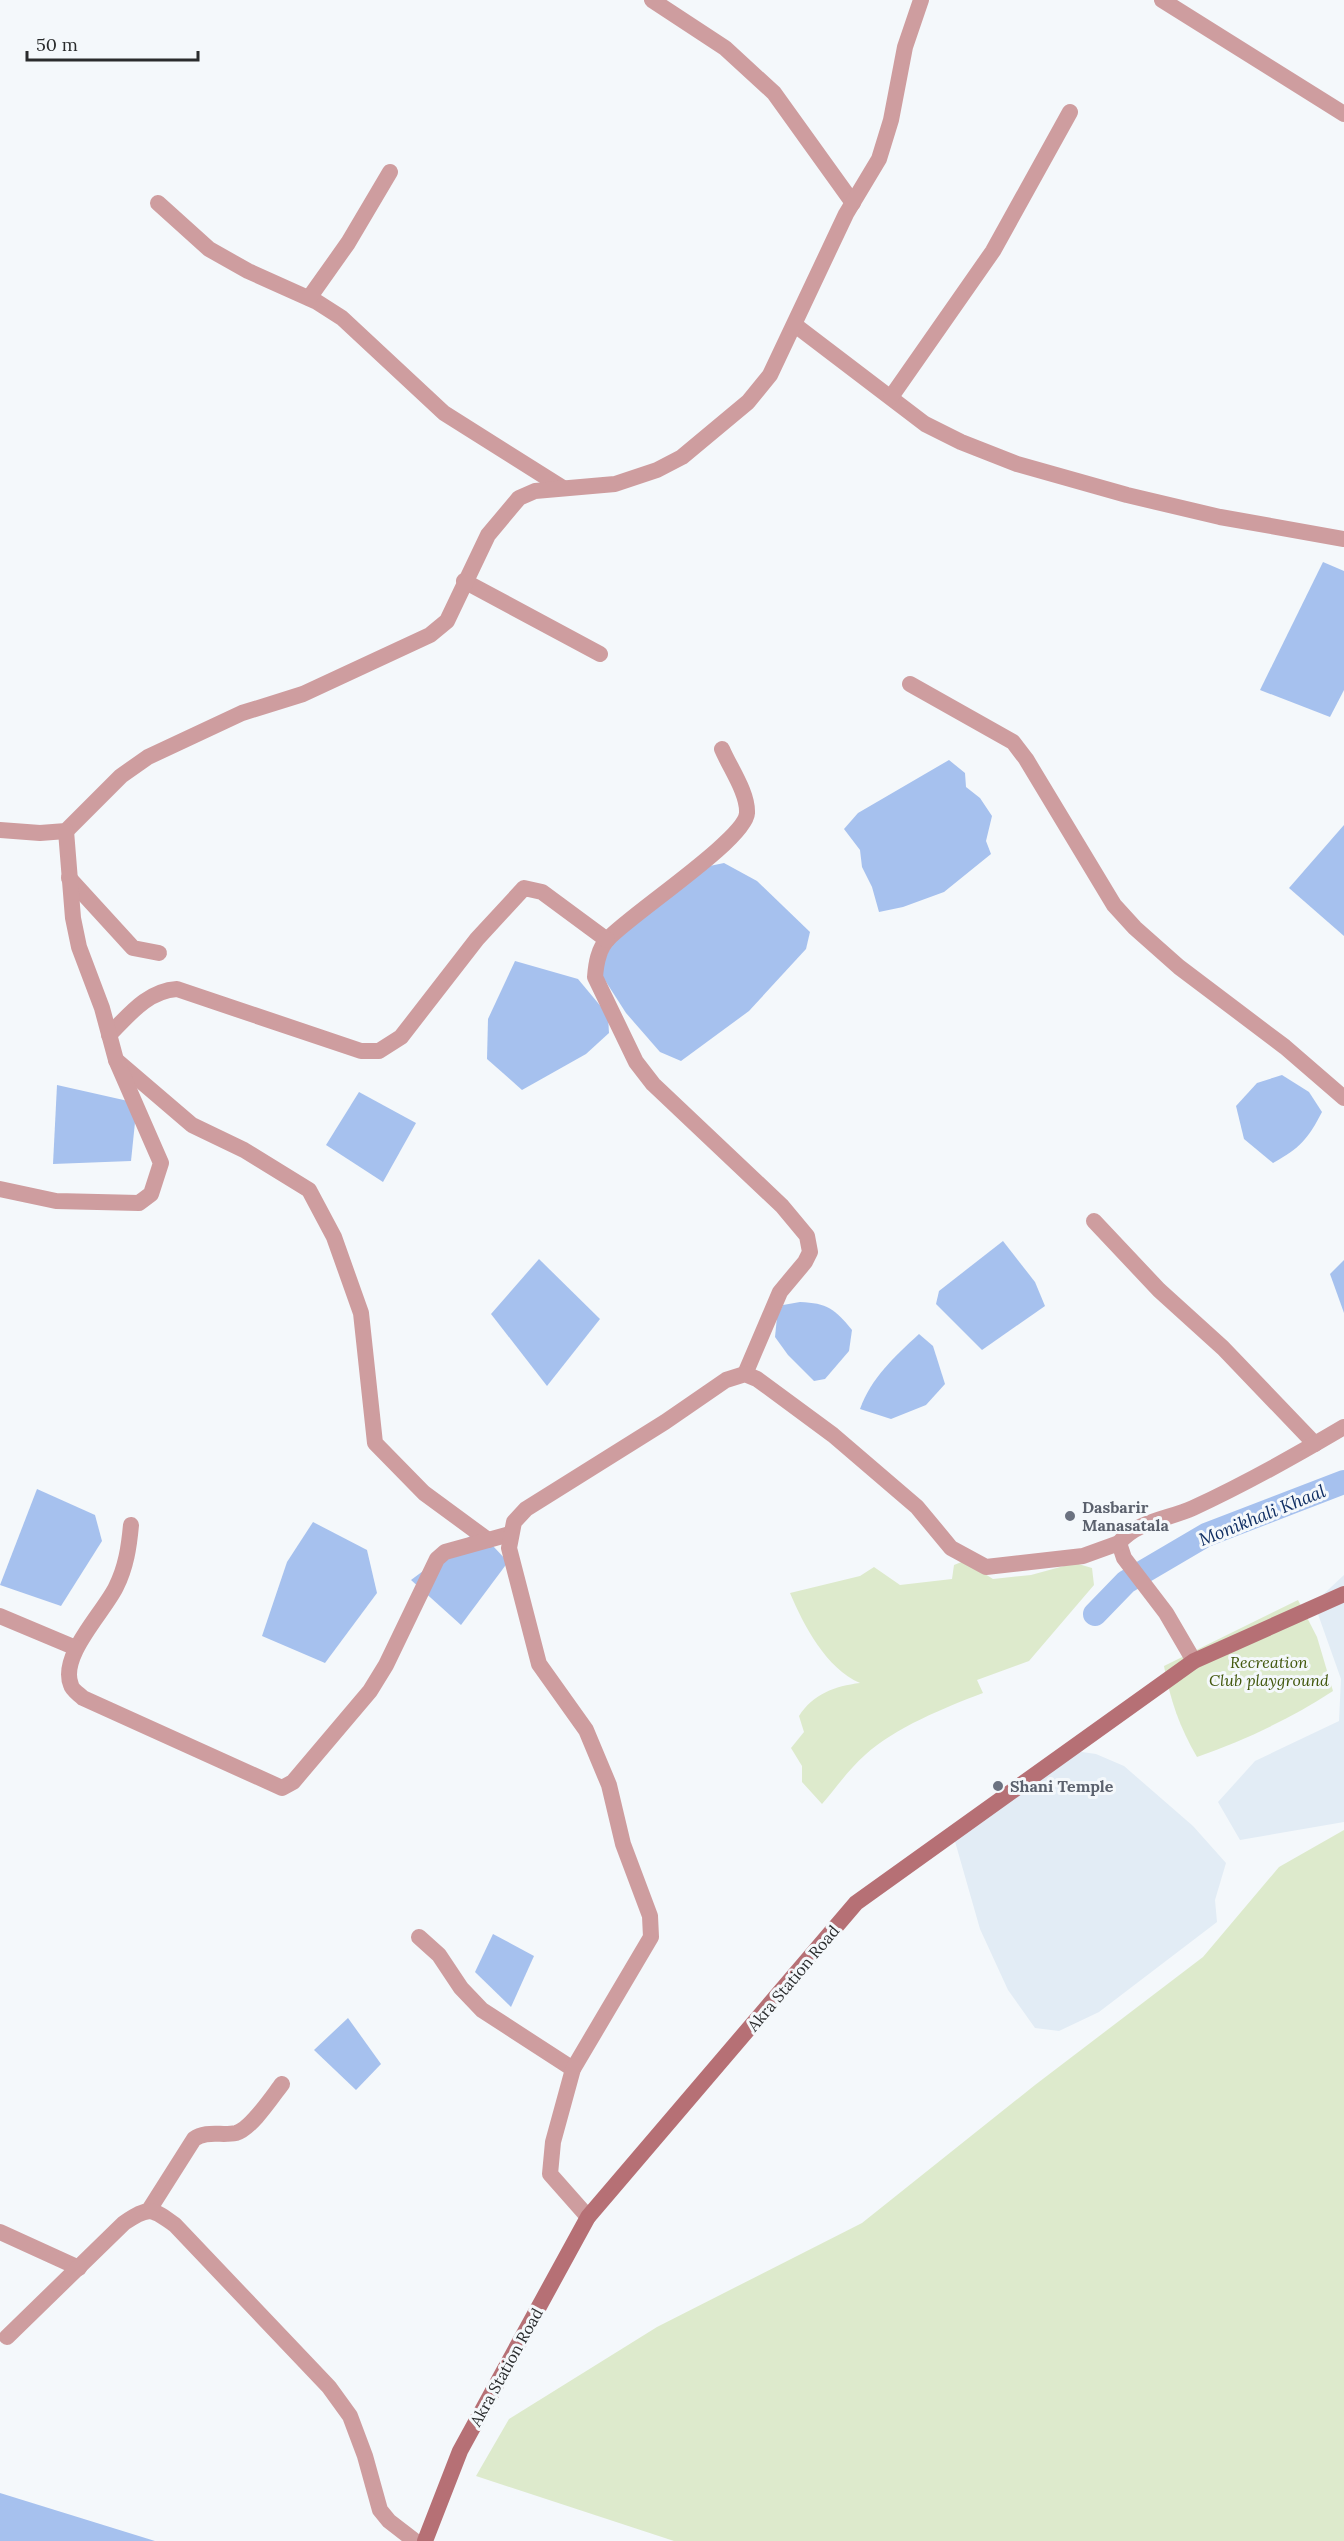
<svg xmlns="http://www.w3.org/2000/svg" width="1344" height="2541" font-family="Lora,serif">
  <rect width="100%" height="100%" fill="#f4f8fb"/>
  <g fill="#e2ecf5">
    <path d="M 1344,1575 L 1344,1822 L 1240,1840 L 1218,1802 L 1255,1761 L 1339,1721 L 1341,1679 L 1314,1603 Z"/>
    <path d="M 1075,1751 L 1096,1754 L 1124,1766 L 1193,1826 L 1226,1863 L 1215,1900 L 1217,1922 L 1099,2012 L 1059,2031 L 1035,2028 L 1008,1990 L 980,1929 L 954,1838 Z"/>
  </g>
  <g fill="#ddeacc">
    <path d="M 964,1561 L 993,1579 L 1031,1575 L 1075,1563 L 1092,1568 L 1094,1585 L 1029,1661 L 977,1680 L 983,1693 C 946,1707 894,1728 865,1755 C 849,1769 836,1788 822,1804 L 802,1782 L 802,1766 L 791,1748 L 804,1732 L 799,1716 C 813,1694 835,1686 860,1683 C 826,1668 804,1626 790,1593 L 860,1576 L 874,1567 L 900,1585 L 952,1579 L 954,1565 Z"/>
    <path d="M 1298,1600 L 1317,1637 L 1333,1691 C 1290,1719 1245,1740 1197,1757 C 1180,1728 1170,1700 1164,1666 Z"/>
    <path d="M 1344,1830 L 1344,2541 L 674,2541 L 476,2476 L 509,2419 L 657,2327 L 862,2223 L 1035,2085 L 1203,1957 L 1279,1867 Z"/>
  </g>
  <g fill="#a6c1ee">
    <path d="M 1323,562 L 1344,571 L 1344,690 L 1330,717 L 1260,690 Z"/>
    <path d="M 949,760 L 965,773 L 966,787 L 980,798 L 992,816 L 986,841 L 991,854 L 944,892 L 903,907 L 879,912 L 872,887 L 862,867 L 860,850 L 844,829 L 858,813 Z"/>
    <path d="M 1344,825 L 1344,936 L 1289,888 Z"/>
    <path d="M 724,863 L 757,881 L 810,932 L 806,949 L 749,1011 L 681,1061 L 660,1052 L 626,1013 L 599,971 L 615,938 L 700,868 Z"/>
    <path d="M 515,961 L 578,979 L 608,1015 L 609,1033 L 586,1054 L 522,1090 L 487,1059 L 488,1019 Z"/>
    <path d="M 1282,1075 L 1309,1092 L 1322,1112 C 1308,1139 1300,1148 1273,1163 L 1244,1139 L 1236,1106 L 1257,1083 Z"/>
    <path d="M 57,1085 L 137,1103 L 131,1161 L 53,1164 Z"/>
    <path d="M 359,1092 L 416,1123 L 383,1182 L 326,1145 Z"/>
    <path d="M 1003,1241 L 1035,1282 L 1045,1306 L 982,1350 L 936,1304 L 939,1291 Z"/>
    <path d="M 539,1259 L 600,1319 L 547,1386 L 491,1314 Z"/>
    <path d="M 1344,1260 L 1344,1313 L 1330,1274 Z"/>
    <path d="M 800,1302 C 827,1303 835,1309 852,1330 L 849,1351 L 825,1379 L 814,1381 L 788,1355 L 775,1337 L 777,1317 L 783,1305 Z"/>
    <path d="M 919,1334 L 933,1346 L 945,1384 L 926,1405 L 891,1419 L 860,1409 C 871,1378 895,1356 919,1334 Z"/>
    <path d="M 37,1489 L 95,1515 L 102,1541 L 61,1606 L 0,1585 Z"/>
    <path d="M 313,1522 L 367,1550 L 377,1593 L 325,1663 L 262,1636 L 287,1562 Z"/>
    <path d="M 478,1530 L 508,1562 L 461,1625 L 411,1580 Z"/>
    <path d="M 493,1934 L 534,1956 L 511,2007 L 475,1972 Z"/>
    <path d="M 348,2018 L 381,2064 L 356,2090 L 314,2050 Z"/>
    <path d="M 0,2493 L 155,2541 L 0,2541 Z"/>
  </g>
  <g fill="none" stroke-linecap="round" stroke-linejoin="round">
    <path stroke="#a6c1ee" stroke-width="24" d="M 1095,1614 L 1126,1582 L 1206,1535 L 1344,1482"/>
    <g stroke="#ce9d9f" stroke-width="16">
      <path d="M 652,0 L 725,48 L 774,93 L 853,203"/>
      <path d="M 1162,0 L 1344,114"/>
      <path d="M 158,203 L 209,249 L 248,271 L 317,302 L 342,318 L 444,413 L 563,488"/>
      <path d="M 309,298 L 348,243 L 390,172"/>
      <path d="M 795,325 L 925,424 L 961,442 L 1017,464 L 1127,495 L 1220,517 L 1344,539"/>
      <path d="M 891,397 L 993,251 L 1070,112"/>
      <path d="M 464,581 L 600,654"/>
      <path d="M 910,684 L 1013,742 L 1026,759 L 1114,905 L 1135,928 L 1179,967 L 1285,1047 L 1344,1098"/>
      <path d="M 722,749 C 730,768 748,793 747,813 C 746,839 631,914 608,939 C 598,949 596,964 595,977 L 636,1062 L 653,1084 L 782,1206 L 807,1236 L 810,1252 L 805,1262 L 780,1292 L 745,1374"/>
      <path d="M 0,830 L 40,833 L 66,831 L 121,776 L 148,757 L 242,713 L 303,694 L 430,635 L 447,621 L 488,535 L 519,498 L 535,491 L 615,484 L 657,470 L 682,457 L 748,402 L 770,375 L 846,214 L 879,159 L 891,120 L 905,47 L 921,0"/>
      <path d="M 69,878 L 133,948 L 159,953"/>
      <path d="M 109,1035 C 129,1015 147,991 177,989 L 361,1051 L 379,1051 L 401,1037 L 477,939 L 524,888 L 542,892 L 607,940"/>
      <path d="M 116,1060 L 192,1125 L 244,1150 L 309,1190 L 334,1237 L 361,1313 L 375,1443 L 424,1493 L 488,1540"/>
      <path d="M 0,1189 L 56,1201 L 139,1203 L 151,1194 L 161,1163 L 116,1060 L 102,1008 L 79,947 L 73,918 L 66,831"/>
      <path d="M 1094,1221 L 1159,1290 L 1223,1348 L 1315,1444"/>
      <path d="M 131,1525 C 129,1547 126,1567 116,1587 C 104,1612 59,1656 71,1685 C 72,1690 79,1694 83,1698 L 282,1788 L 293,1782 L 370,1691 L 386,1665 L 437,1559 L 445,1552 L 510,1534"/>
      <path d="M 0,1616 L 76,1648"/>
      <path d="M 1194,1661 L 1166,1613 L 1124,1558 L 1119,1543 C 1137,1521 1169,1519 1193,1508 C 1245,1484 1295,1456 1344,1427"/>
      <path d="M 419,1937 L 439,1955 L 461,1988 L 482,2010 L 573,2069"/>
      <path d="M 149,2210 L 194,2139 C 206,2130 222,2136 236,2133 C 251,2129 272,2097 282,2084"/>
      <path d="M 588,2217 L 550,2174 L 553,2142 L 573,2069 L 651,1937 L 650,1916 L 623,1844 L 609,1785 L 586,1730 L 539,1664 L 509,1548 L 514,1522 L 526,1509 L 665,1422 L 726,1380 L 745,1374 L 757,1379 L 833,1435 L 917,1507 L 951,1548 L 986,1567 L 1083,1556 L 1119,1543"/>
      <path d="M 0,2232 L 79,2268"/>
      <path d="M 7,2337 L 124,2223 C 149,2206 152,2208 175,2225 L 329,2387 L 350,2416 L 365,2456 L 380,2510 L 389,2521 L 415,2541"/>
    </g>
    <path stroke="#b67075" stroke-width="16" d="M 425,2541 L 460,2451 L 588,2217 L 856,1903 L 1194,1661 L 1344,1594"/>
  </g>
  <g fill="#6b7280" stroke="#f4f8fb" stroke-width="2">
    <circle cx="1070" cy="1516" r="6"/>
    <circle cx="998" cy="1786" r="6"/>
  </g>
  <g text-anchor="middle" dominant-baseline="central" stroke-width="6" stroke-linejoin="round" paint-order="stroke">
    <g font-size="16" font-weight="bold" fill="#5b616d" stroke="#f4f8fb" text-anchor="start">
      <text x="1082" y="1507">Dasbarir<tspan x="1082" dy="18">Manasatala</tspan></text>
      <text x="1010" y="1786">Shani Temple</text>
    </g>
    <g font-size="16" font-style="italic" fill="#41570c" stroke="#f4f8fb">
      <text x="1269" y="1662">Recreation<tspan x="1269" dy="18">Club playground</tspan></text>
    </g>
    <g font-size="16" fill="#2a2c2d" stroke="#f4f8fb">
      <text transform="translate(793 1978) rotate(-50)">Akra Station Road</text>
      <text transform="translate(506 2367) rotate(-61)">Akra Station Road</text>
    </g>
    <g font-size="18" font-style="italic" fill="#0f2e63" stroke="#f4f8fb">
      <text transform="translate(1262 1515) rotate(-22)">Monikhali Khaal</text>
    </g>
  </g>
  <path d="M27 51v9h171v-9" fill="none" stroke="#2a2c2d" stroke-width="3"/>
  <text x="36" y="51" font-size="18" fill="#2a2c2d" stroke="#f4f8fb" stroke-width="4.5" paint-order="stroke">50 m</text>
</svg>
